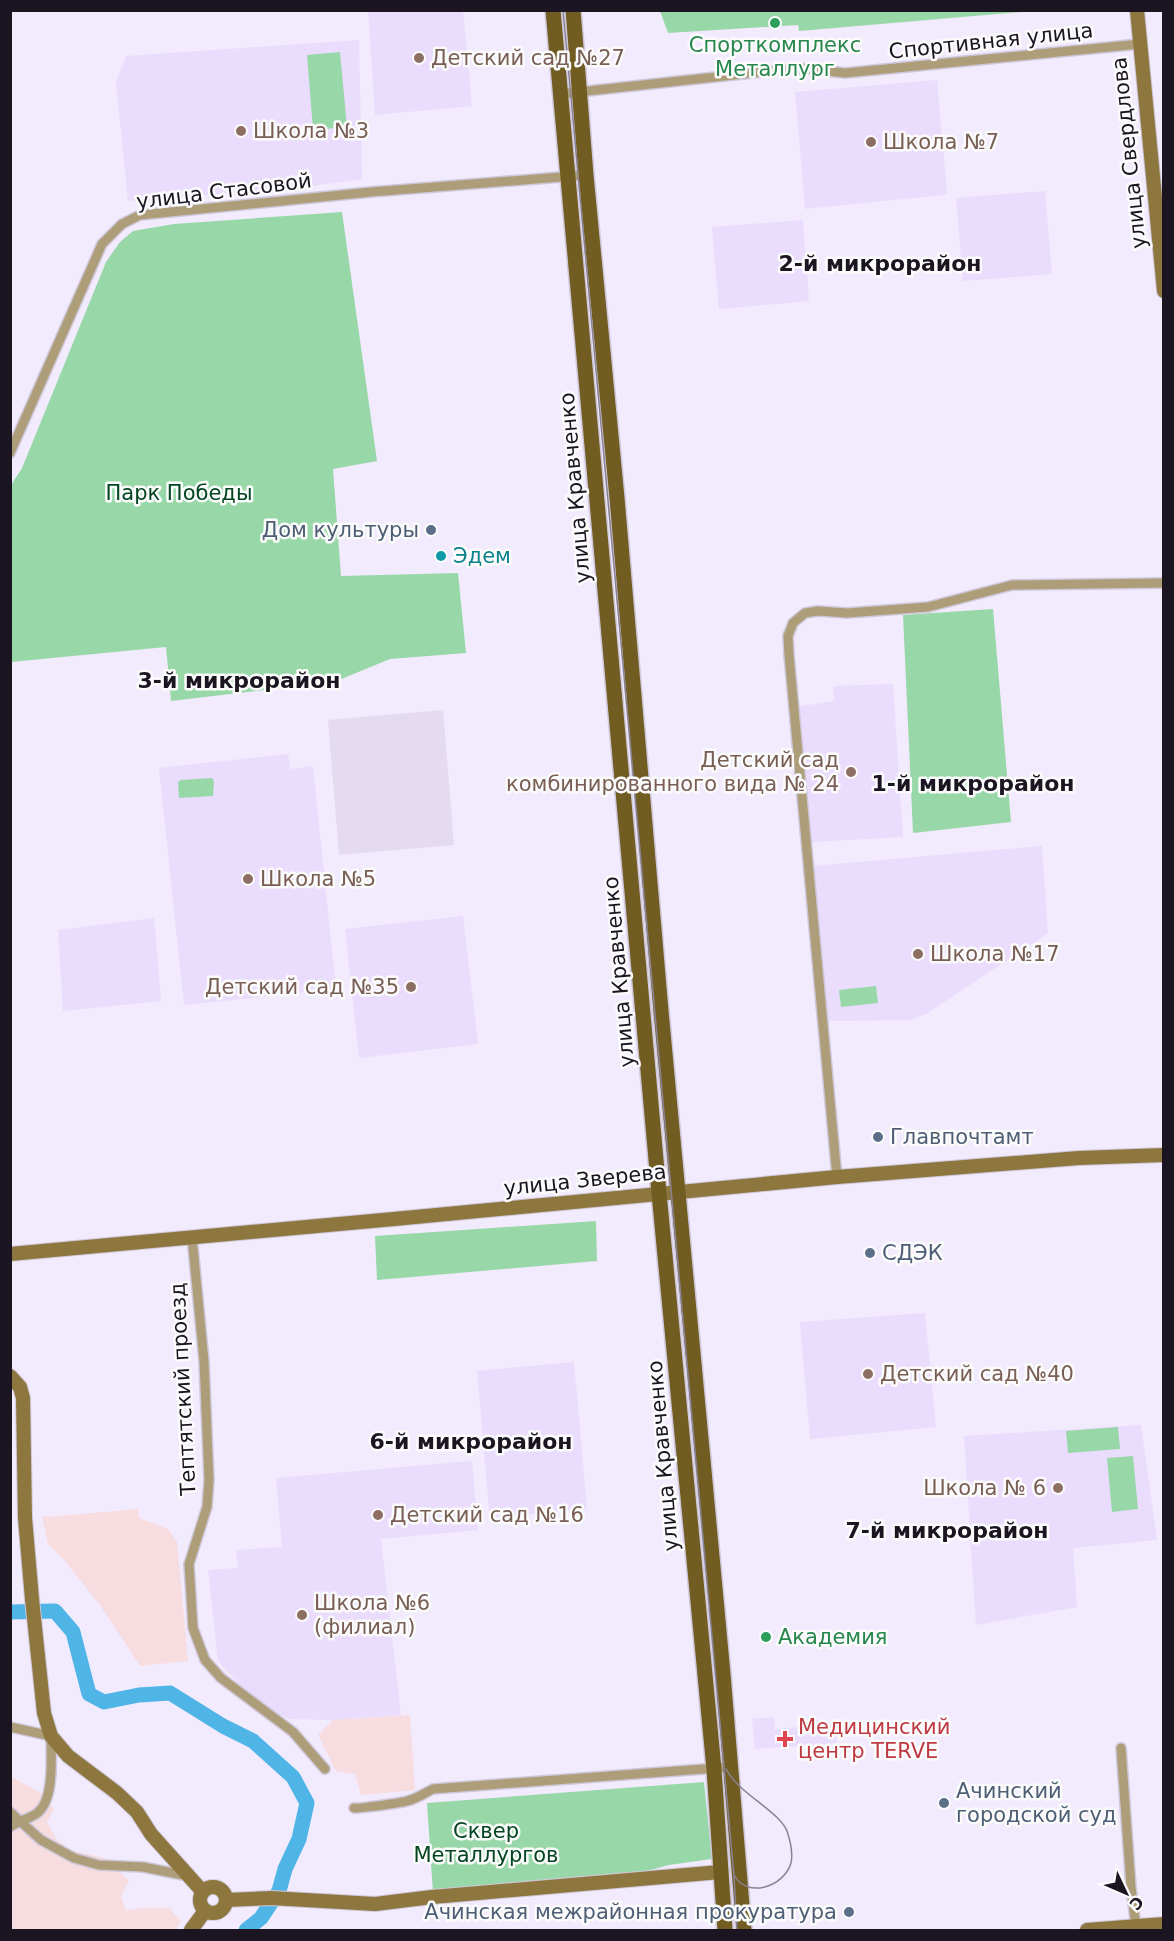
<svg xmlns="http://www.w3.org/2000/svg" width="1174" height="1941" font-family="'DejaVu Sans',sans-serif">
  <rect width="100%" height="100%" fill="#f2eafd"/>
  <g fill="#eadcfc">
    <path d="M 368,11 L 463,11 L 472,106 L 375,115 Z"/>
    <path d="M 359,40 L 362,179 L 289,189 L 128,201 L 116,82 L 126,56 Z"/>
    <path d="M 937,80 L 947,193 L 943,195 L 805,209 L 795,92 Z"/>
    <path d="M 1045,191 L 1052,274 L 963,281 L 956,198 Z"/>
    <path d="M 803,220 L 809,301 L 719,309 L 712,227 Z"/>
    <path d="M 893,684 L 903,837 L 811,842 L 796,707 L 834,701 L 833,686 Z"/>
    <path d="M 288,754 L 290,769 L 313,766 L 336,989 L 184,1005 L 159,768 Z"/>
    <path d="M 1042,846 L 1048,933 L 926,1014 L 910,1020 L 827,1021 L 813,866 Z"/>
    <path d="M 463,916 L 478,1044 L 359,1058 L 345,929 Z"/>
    <path d="M 154,918 L 161,1001 L 63,1011 L 58,930 Z"/>
    <path d="M 925,1313 L 936,1427 L 810,1439 L 800,1322 Z"/>
    <path d="M 574,1362 L 587,1508 L 490,1519 L 477,1371 Z"/>
    <path d="M 1141,1425 L 1157,1540 L 1073,1548 L 1077,1607 L 976,1625 L 964,1436 Z"/>
    <path d="M 472,1461 L 478,1530 L 381,1539 L 401,1715 L 333,1720 L 290,1719 L 259,1705 L 218,1661 L 208,1570 L 238,1568 L 236,1550 L 282,1547 L 276,1478 Z"/>
    <path d="M 774,1717 L 775,1729 L 835,1724 L 837,1743 L 755,1749 L 752,1719 Z"/>
  </g>
  <g fill="#f7dce0">
    <path d="M 138,1509 L 139,1518 L 168,1529 L 177,1541 L 188,1661 L 140,1666 L 100,1605 L 64,1560 L 48,1544 L 42,1516 L 48,1517 Z"/>
    <path d="M 410,1715 L 415,1790 L 361,1795 L 355,1774 L 336,1771 L 318,1735 L 333,1720 Z"/>
    <path d="M 10,1776 L 39,1792 L 54,1809 L 47,1822 L 57,1840 L 73,1851 L 105,1858 L 129,1881 L 121,1896 L 126,1911 L 141,1908 L 169,1908 L 181,1921 L 176,1930 L 11,1930 Z"/>
  </g>
  <path fill="#e4dbf1" d="M 443,710 L 454,845 L 339,855 L 328,720 Z"/>
  <g fill="#98d8a8">
    <path d="M 660,11 L 660,10 L 1033,11 L 799,31 L 798,25 L 668,33 Z"/>
    <path d="M 340,52 L 347,127 L 313,130 L 307,55 Z"/>
    <path d="M 342,212 L 377,461 L 333,469 L 341,576 L 458,573 L 466,653 L 390,659 L 334,682 L 171,701 L 166,647 L 11,662 L 11,485 L 22,468 L 106,262 L 120,242 L 133,231 L 174,224 Z"/>
    <path d="M 993,609 L 1011,822 L 913,833 L 903,615 Z"/>
    <path d="M 212,778 L 214,781 L 213,796 L 179,798 L 178,782 L 181,780 Z"/>
    <path d="M 876,986 L 878,1003 L 841,1007 L 839,990 Z"/>
    <path d="M 596,1221 L 597,1261 L 377,1280 L 375,1236 Z"/>
    <path d="M 1118,1427 L 1120,1449 L 1068,1453 L 1066,1431 Z"/>
    <path d="M 1133,1456 L 1138,1509 L 1112,1512 L 1107,1458 Z"/>
    <path d="M 704,1782 L 712,1859 L 669,1865 L 647,1871 L 433,1893 L 427,1803 Z"/>
  </g>
  <g fill="none" stroke-linecap="round" stroke-linejoin="round">
    <path stroke="#4fb5e7" stroke-width="15" d="M 10,1612 L 55,1611 L 73,1632 L 89,1694 L 104,1702 L 139,1695 L 170,1693 L 223,1726 L 253,1741 L 293,1777 L 307,1803 L 299,1839 L 285,1869 L 279,1891 L 261,1918 L 246,1930"/>
    <g stroke="#cfc8da" stroke-width="12">
      <g id="street">
        <path d="M 560,94 L 799,68 L 845,73 L 1140,44"/>
        <path d="M 10,453 L 102,244 L 122,224 L 140,215 L 371,192 L 586,175"/>
        <path d="M 837,1177 L 789,655 L 788,636 L 793,623 L 805,613 L 818,611 L 847,613 L 928,607 L 1012,585 L 1164,583"/>
        <path d="M 192,1237 L 204,1361 L 209,1480 L 207,1507 L 189,1564 L 193,1628 L 205,1660 L 221,1678 L 293,1732 L 325,1769"/>
        <path d="M 10,1727 L 51,1736 C 51,1757 55,1801 36,1814 C 28,1819 18,1821 10,1827"/>
        <path d="M 1121,1748 L 1131,1887 L 1136,1927"/>
        <path d="M 354,1808 C 358,1809 400,1803 407,1801 C 416,1799 425,1793 433,1789 L 731,1767"/>
        <path d="M 10,1812 L 41,1840 L 74,1858 L 99,1865 L 143,1867 L 188,1876"/>
      </g>
    </g>
    <g stroke="#cfc8da" stroke-width="16">
      <g id="secondary">
        <path d="M 1137,10 L 1164,291"/>
        <path d="M 10,1254 L 394,1219 L 837,1177 L 1079,1158 L 1164,1155"/>
        <path d="M 10,1376 L 20,1387 L 23,1398 L 25,1518 L 32,1599 L 44,1713 L 51,1736 L 68,1756 L 117,1793 L 137,1812 L 151,1834 L 203,1892"/>
        <circle cx="213" cy="1900" r="13"/>
        <path d="M 226,1900 L 271,1898 L 375,1904 L 432,1897 L 720,1872"/>
        <path d="M 191,1930 L 205,1911"/>
        <path d="M 1087,1930 L 1164,1924"/>
      </g>
    </g>
    <g stroke="#cfc8da" stroke-width="18">
      <g id="primary">
        <path d="M 553,10 L 659,1193 L 714,1769 L 725,1930"/>
        <path d="M 573,10 L 586,175 L 617,498 L 661,1011 L 723,1674 L 744,1930"/>
      </g>
    </g>
    <use href="#street" stroke="#ad9e79" stroke-width="9"/>
    <use href="#secondary" stroke="#8d773e" stroke-width="14"/>
    <use href="#primary" stroke="#715c22" stroke-width="15"/>
    <g stroke="#898292" stroke-width="1.5">
      <path d="M 563,10 L 734,1876 L 737,1930"/>
      <path d="M 726,1769 C 738,1793 780,1812 787,1831 C 790,1840 793,1854 791,1863 C 784,1887 747,1899 734,1875"/>
    </g>
  </g>
  <g fill="#2e9e5b" stroke="#fbfbfb" stroke-width="2">
    <circle cx="775" cy="23" r="6"/>
    <circle cx="766" cy="1637" r="6"/>
  </g>
  <g fill="#8d6e63" stroke="#fbfbfb" stroke-width="2">
    <circle cx="419" cy="58" r="6"/>
    <circle cx="241" cy="131" r="6"/>
    <circle cx="871" cy="142" r="6"/>
    <circle cx="851" cy="772" r="6"/>
    <circle cx="248" cy="879" r="6"/>
    <circle cx="918" cy="954" r="6"/>
    <circle cx="411" cy="987" r="6"/>
    <circle cx="868" cy="1374" r="6"/>
    <circle cx="1058" cy="1488" r="6"/>
    <circle cx="378" cy="1515" r="6"/>
    <circle cx="302" cy="1615" r="6"/>
  </g>
  <g fill="#5c6f8a" stroke="#fbfbfb" stroke-width="2">
    <circle cx="431" cy="530" r="6"/>
    <circle cx="878" cy="1137" r="6"/>
    <circle cx="870" cy="1253" r="6"/>
    <circle cx="944" cy="1803" r="6"/>
    <circle cx="849" cy="1912" r="6"/>
  </g>
  <circle fill="#0f9aa8" stroke="#fbfbfb" stroke-width="2" cx="441" cy="556" r="6"/>
  <path fill="#e0444e" stroke="#fbfbfb" stroke-width="2" d="M782 1730h6v6h6v6h-6v6h-6v-6h-6v-6h6z"/>
  <g text-anchor="middle" dominant-baseline="central" stroke-width="5" stroke-linejoin="round" paint-order="stroke">
    <g font-size="21" fill="#1a1520" stroke="#fbfbfb">
      <text transform="translate(991 41) rotate(-6)">Спортивная улица</text>
      <text transform="translate(1129 153) rotate(-96)">улица Свердлова</text>
      <text transform="translate(224 191) rotate(-7)">улица Стасовой</text>
      <text transform="translate(575 488) rotate(-95)">улица Кравченко</text>
      <text transform="translate(619 972) rotate(-95)">улица Кравченко</text>
      <text transform="translate(585 1180) rotate(-6)">улица Зверева</text>
      <text transform="translate(183 1389) rotate(-93)">Тептятский проезд</text>
      <text transform="translate(663 1456) rotate(-95)">улица Кравченко</text>
    </g>
    <g font-size="21" fill="#27864d" stroke="#fbfbfb">
      <text x="775" y="45">Спорткомплекс<tspan x="775" dy="24">Металлург</tspan></text>
      <text x="778" y="1637" text-anchor="start">Академия</text>
    </g>
    <g font-size="21" fill="#785e54" stroke="#fbfbfb" text-anchor="start">
      <text x="431" y="58">Детский сад №27</text>
      <text x="253" y="131">Школа №3</text>
      <text x="883" y="142">Школа №7</text>
      <text x="839" y="760" text-anchor="end">Детский сад<tspan x="839" dy="24">комбинированного вида № 24</tspan></text>
      <text x="260" y="879">Школа №5</text>
      <text x="930" y="954">Школа №17</text>
      <text x="399" y="987" text-anchor="end">Детский сад №35</text>
      <text x="880" y="1374">Детский сад №40</text>
      <text x="1046" y="1488" text-anchor="end">Школа № 6</text>
      <text x="390" y="1515">Детский сад №16</text>
      <text x="314" y="1603">Школа №6<tspan x="314" dy="24">(филиал)</tspan></text>
    </g>
    <g font-size="21" fill="#024520" stroke="#fbfbfb">
      <text x="179" y="493">Парк Победы</text>
      <text x="486" y="1831">Сквер<tspan x="486" dy="24">Металлургов</tspan></text>
    </g>
    <g font-size="21" fill="#4e5e75" stroke="#fbfbfb" text-anchor="start">
      <text x="419" y="530" text-anchor="end">Дом культуры</text>
      <text x="890" y="1137">Главпочтамт</text>
      <text x="882" y="1253">СДЭК</text>
      <text x="956" y="1791">Ачинский<tspan x="956" dy="24">городской суд</tspan></text>
      <text x="837" y="1912" text-anchor="end">Ачинская межрайонная прокуратура</text>
    </g>
    <g font-size="21" fill="#0d838f" stroke="#fbfbfb" text-anchor="start">
      <text x="453" y="556">Эдем</text>
    </g>
    <g font-size="21" fill="#be3a42" stroke="#fbfbfb" text-anchor="start">
      <text x="798" y="1727">Медицинский<tspan x="798" dy="24">центр TERVE</tspan></text>
    </g>
    <g font-size="22" font-weight="bold" fill="#1a1520" stroke="#fbfbfb">
      <text x="880" y="263">2-й микрорайон</text>
      <text x="239" y="680">3-й микрорайон</text>
      <text x="973" y="783">1-й микрорайон</text>
      <text x="471" y="1441">6-й микрорайон</text>
      <text x="947" y="1530">7-й микрорайон</text>
    </g>
  </g>
  <rect width="1174" height="1941" fill="none" stroke="#1a1520" stroke-width="24"/>
  <g transform="translate(1126 1893) rotate(134)" stroke="#fbfbfb" stroke-width="4.5" paint-order="stroke">
  <path d="M0-4.5L10 22L0 15L-10 22Z" fill="#1a1520"/>
  <text y="-9" font-size="16" font-weight="bold" text-anchor="middle" fill="#1a1520">С</text>
  </g>
</svg>
